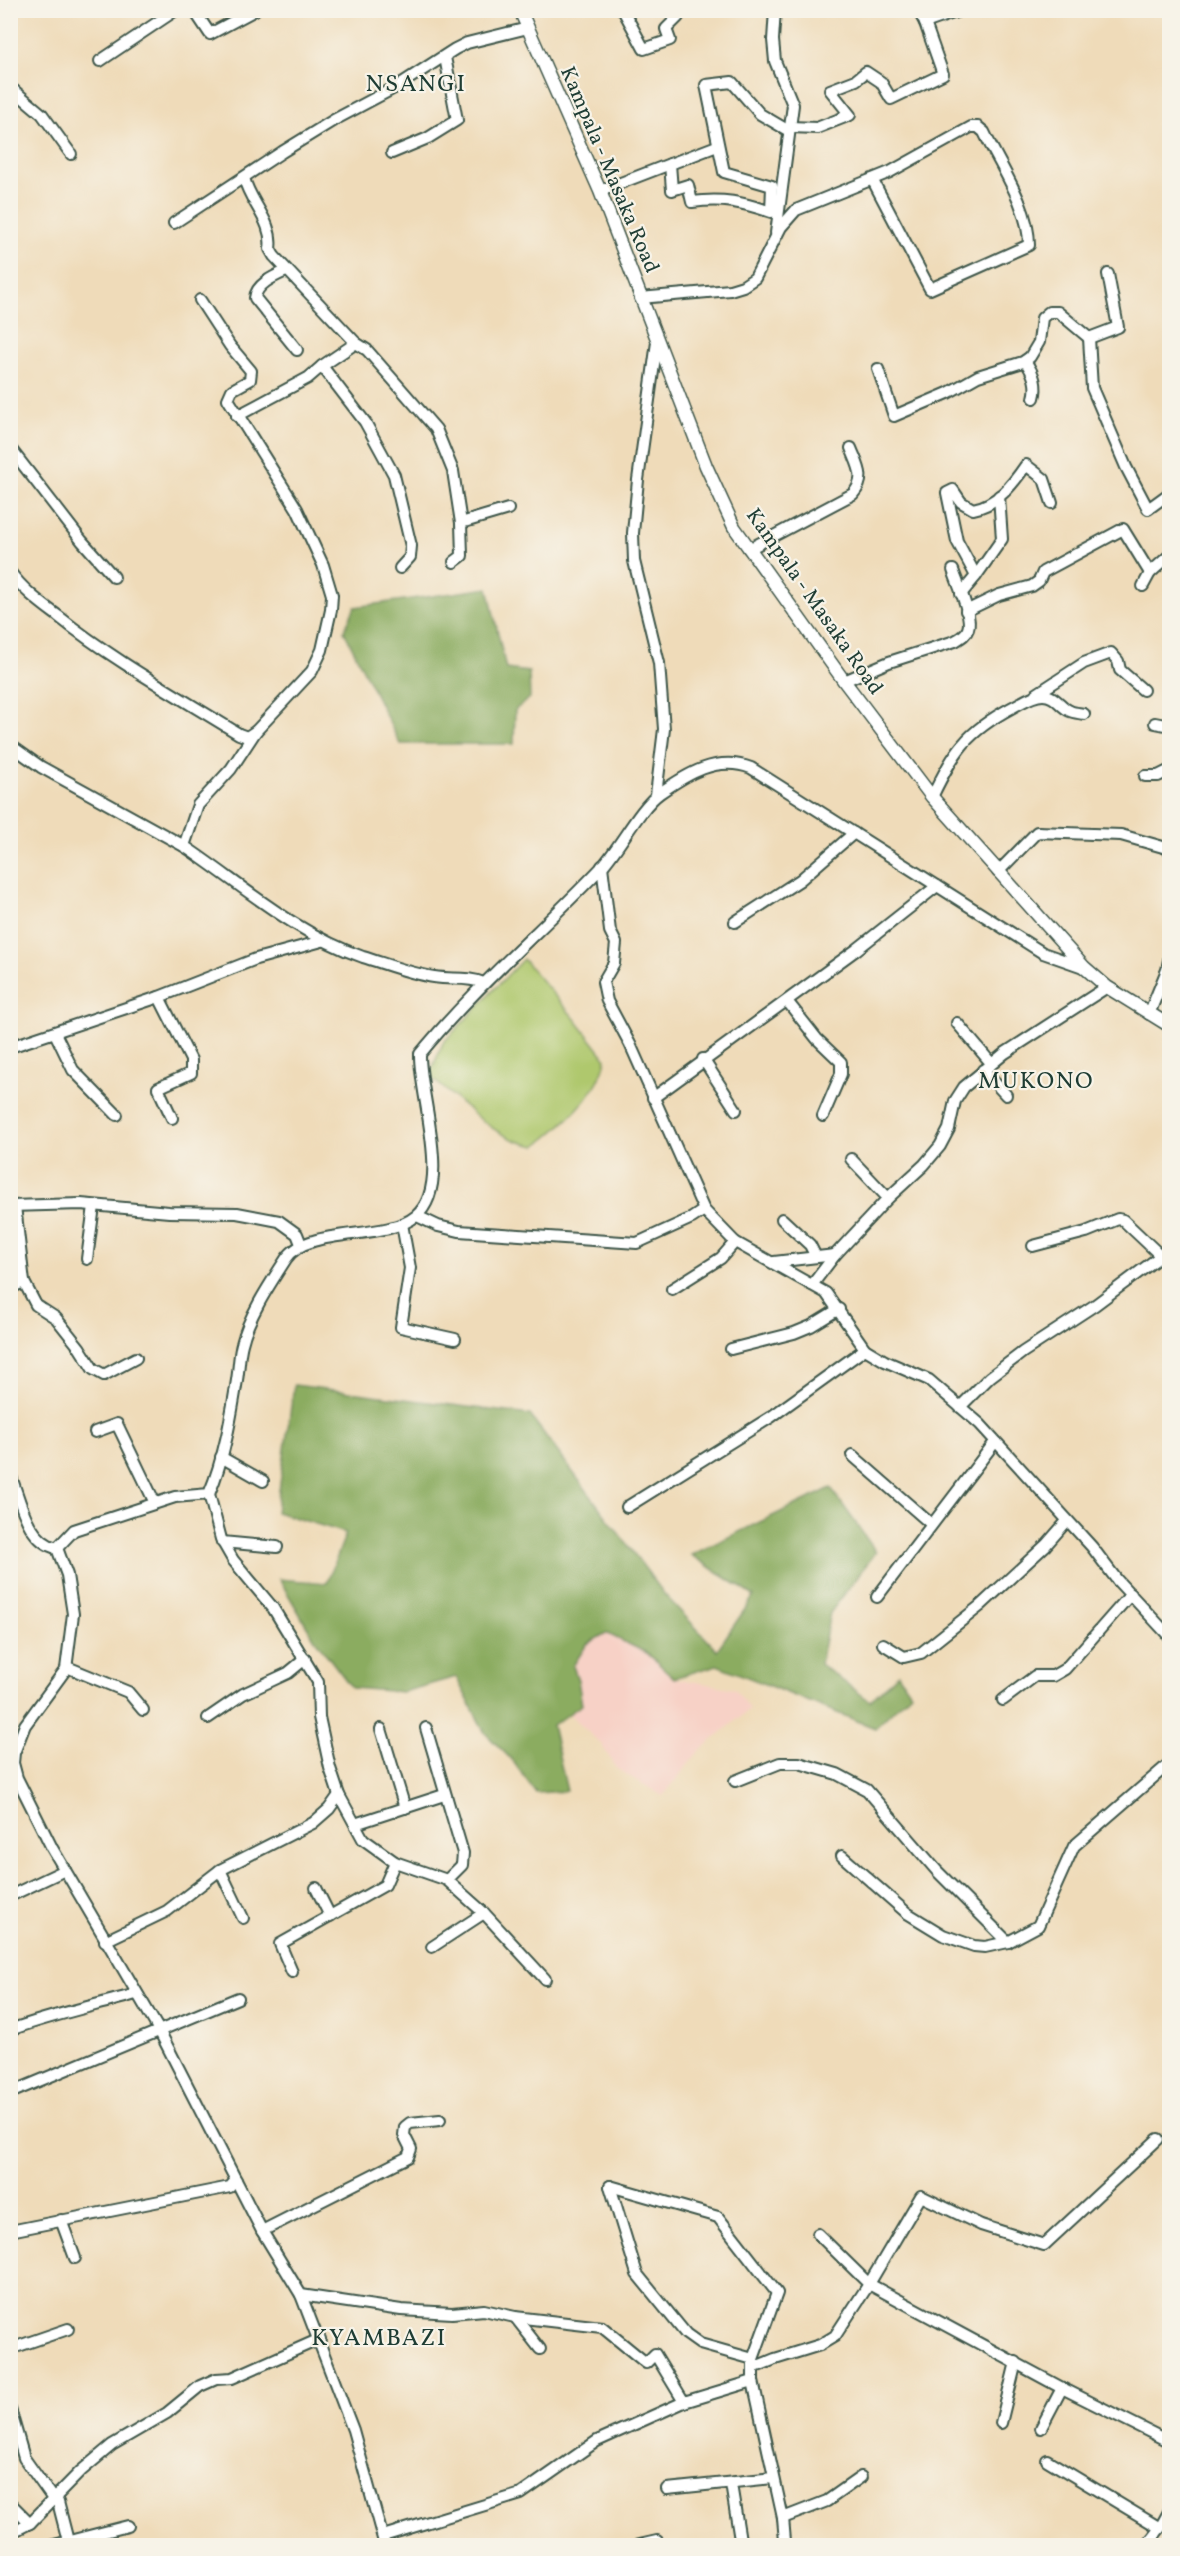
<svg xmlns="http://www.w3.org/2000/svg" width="1180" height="2556" font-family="Vollkorn,serif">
  <rect width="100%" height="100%" fill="#f7f3e8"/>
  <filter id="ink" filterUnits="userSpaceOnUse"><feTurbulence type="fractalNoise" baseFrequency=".0167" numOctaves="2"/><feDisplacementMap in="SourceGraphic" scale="12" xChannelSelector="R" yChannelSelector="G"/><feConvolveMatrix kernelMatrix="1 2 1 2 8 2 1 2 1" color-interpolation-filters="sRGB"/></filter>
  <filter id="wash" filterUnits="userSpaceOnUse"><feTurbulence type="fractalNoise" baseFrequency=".008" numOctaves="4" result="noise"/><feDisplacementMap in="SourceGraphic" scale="24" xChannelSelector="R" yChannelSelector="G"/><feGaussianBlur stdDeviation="1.35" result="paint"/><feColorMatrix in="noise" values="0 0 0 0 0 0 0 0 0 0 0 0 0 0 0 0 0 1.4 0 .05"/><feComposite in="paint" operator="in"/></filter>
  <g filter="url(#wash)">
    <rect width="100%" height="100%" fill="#efdbb9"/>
    <path fill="#f7d1c6" d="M 607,1633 L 647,1653 L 674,1678 L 735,1689 L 750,1709 L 699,1751 L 663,1796 L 617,1769 L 601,1744 L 568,1713 L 582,1705 L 578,1680 L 573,1666 L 587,1644 Z"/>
    <path fill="#afc86d" stroke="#678250" stroke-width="1.5" d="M 523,959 L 575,1019 L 606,1059 C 601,1092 561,1127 536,1146 C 492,1139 463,1102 429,1076 L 443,1043 Z"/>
    <g fill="#8bac60" stroke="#55744a" stroke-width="1.5">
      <path d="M 488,588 L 506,669 L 529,672 L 530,698 L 515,710 L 514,744 L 400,744 L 344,631 L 355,607 Z"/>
      <path d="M 294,1385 L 530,1415 L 665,1595 L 717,1650 L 754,1596 L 691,1555 L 831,1488 L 876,1552 L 830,1613 L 820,1664 L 870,1701 L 898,1674 L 911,1693 L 875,1728 L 717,1665 L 674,1678 L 647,1653 L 606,1633 L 587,1644 L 573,1666 L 578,1680 L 582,1705 L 552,1725 L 567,1791 L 536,1793 L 512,1760 L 485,1733 L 456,1677 L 403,1692 L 352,1688 L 314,1638 L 279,1579 L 327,1583 L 346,1533 L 276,1512 Z"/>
    </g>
  </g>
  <g filter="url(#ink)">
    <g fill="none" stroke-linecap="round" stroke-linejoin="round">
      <g stroke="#3e5548" stroke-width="14">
        <g id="minor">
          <path d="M 194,10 L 210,34 L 255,10"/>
          <path d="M 623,10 L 644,49 L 670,40 L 666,29 L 678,17 L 673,10"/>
          <path d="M 775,10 L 773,40 L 775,61 L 793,105 L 776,233"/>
          <path d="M 918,10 L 925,23 L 962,10"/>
          <path d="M 100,61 L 176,10"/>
          <path d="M 10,87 L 42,114 L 71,154"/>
          <path d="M 790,127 L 817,128 L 850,115 L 830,90 L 856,80 L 866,72 L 881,82 L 891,99 L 943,74 L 925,23"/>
          <path d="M 717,146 L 670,164 L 672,190 L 688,185 L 692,202 C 723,198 742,202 771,212 L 772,186 L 724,172 L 706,85 L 732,82 L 760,114 L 789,131"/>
          <path d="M 392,153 L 428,138 L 457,120 L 445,57"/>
          <path d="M 244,178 C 250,203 274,222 270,249 L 274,256 L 356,343 L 367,350 L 436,429 L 453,471 L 461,523 L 508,509"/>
          <path d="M 600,191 L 670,164"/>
          <path d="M 174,223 L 282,152 L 334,120 L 396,87 L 455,49 L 467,43 L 528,28"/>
          <path d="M 286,271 C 275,276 256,284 255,298 L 297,350"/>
          <path d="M 640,298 L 730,290 L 743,286 L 755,278 L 781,227 L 796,210 L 890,172 L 971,127 L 978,127 L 984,132 C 1000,166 1029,206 1029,245 L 930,289 L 872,179"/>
          <path d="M 200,300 L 230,346 L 251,371 L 250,380 L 232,390 L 228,399 L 297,509 L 323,565 L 332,595 L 331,610 L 322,650 L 312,671 L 256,731 L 231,769 L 198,805 L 184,846 C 242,885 296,934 363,957 C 386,964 411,974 434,977 C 452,980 467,976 484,983"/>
          <path d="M 1089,338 L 1092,388 L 1126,467 L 1148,509 L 1170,493"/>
          <path d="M 1025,361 C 1033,372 1038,385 1034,398"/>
          <path d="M 322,366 L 365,422 L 394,475 L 411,546 L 410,557 L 400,568"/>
          <path d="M 878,369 L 894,416 L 948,393 L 978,376 L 1023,362 L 1030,357 L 1039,342 L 1042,318 L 1049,312 L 1058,312 L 1089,338 L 1118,327 L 1108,274"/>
          <path d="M 237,416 L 308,378 L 322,366 L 356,343"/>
          <path d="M 10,448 L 82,541 L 114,577"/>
          <path d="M 749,549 L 853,494 C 867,478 858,466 851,448"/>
          <path d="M 454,562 L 462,556 L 461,523"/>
          <path d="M 10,572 C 23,590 41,603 58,616 C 114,661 178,696 239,734 L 247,737 L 256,731"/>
          <path d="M 976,576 L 1002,539 L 999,496"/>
          <path d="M 1143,586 L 1150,573 L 1170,555"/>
          <path d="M 961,594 L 976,576 L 957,541 L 947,493 L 953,490 L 961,502 L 973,509 C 997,505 1013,484 1026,465 L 1044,479 L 1052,503"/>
          <path d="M 966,611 L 999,595 L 1032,586 L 1039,581 L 1043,572 L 1123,529 L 1150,573"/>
          <path d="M 844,681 L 889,662 L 955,641 C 960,638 966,635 968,629 C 973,617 957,582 953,570"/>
          <path d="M 1035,695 L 1084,663 L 1111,653 L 1118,661 L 1120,670 L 1143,690"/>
          <path d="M 1155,723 L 1170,726"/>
          <path d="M 10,745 L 41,767 L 184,846"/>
          <path d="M 1145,776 L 1158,776 L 1170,770"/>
          <path d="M 656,795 L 664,729 L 659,663 L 634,561 L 633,533 L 638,480 L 657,342"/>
          <path d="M 932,797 C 955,750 966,732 1013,707 C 1023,702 1032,695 1043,695 C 1056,695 1060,707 1070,711 C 1074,713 1080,713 1084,714"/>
          <path d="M 602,866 L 610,931 L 616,943 L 614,963 L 603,982 L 607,1001 L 630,1044 L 704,1210"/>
          <path d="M 998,872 L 1037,832 L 1121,835 L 1170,849"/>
          <path d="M 735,922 L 800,880 L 854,833"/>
          <path d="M 159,997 L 191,1060 L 191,1073 L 158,1088 L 172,1118"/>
          <path d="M 787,1001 L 817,1039 L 841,1062 L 841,1074 L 823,1116"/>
          <path d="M 1149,1014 L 1167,970 L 1170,955"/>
          <path d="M 957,1023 L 991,1063"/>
          <path d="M 55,1033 L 73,1070 L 117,1115"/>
          <path d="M 10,1047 L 159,997 L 256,959 L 322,941"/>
          <path d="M 703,1059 L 736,1110"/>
          <path d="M 983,1070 L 1006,1095"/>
          <path d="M 653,1098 L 856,950 L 937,886"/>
          <path d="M 851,1159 L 888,1198"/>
          <path d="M 10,1206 L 81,1204 L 169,1212 L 237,1213 L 279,1221 L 297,1234 L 301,1244"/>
          <path d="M 15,1206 L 24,1282 L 36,1305 L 56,1318 L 79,1347 L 93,1369 L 104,1375 L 136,1358"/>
          <path d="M 417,1216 L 438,1226 L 459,1231 L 637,1243 L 692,1218 L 704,1210 L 735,1242 L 826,1293 L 865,1349 L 885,1361 L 929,1380 L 980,1424 L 1092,1547 L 1117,1580 L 1170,1637"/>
          <path d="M 782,1219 L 810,1245 L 816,1257"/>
          <path d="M 402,1224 L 410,1268 L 401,1327 L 455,1339"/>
          <path d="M 1033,1246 L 1086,1232 L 1118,1219 L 1123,1220 L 1160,1255"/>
          <path d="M 87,1259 L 94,1206"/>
          <path d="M 774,1262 L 835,1255"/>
          <path d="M 812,1285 L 835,1255 L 888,1198 L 924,1165 L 940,1146 L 949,1129 L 955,1101 L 964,1087 L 1005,1053 L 1107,987"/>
          <path d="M 10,1288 L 24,1282"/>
          <path d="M 672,1289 L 721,1258 L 735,1242"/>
          <path d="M 731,1349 L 794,1333 L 811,1326 L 839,1309"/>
          <path d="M 960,1407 L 990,1377 L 1023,1352 L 1095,1305 L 1170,1249"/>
          <path d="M 95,1432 L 117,1424 L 155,1503"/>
          <path d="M 852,1455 L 931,1524"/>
          <path d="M 221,1457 L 263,1481"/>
          <path d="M 10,1474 C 20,1499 27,1542 57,1548"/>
          <path d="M 209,1494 L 221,1539 L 233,1560 L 273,1608 L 318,1682 L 319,1717 L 330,1768 L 339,1795 L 363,1839 L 395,1862 L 447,1880 L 484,1913 L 545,1979"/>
          <path d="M 627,1507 L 771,1417 L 865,1349"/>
          <path d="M 222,1542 L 277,1547"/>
          <path d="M 877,1597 L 995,1442"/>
          <path d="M 883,1644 L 904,1657 L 921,1653 L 980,1606 L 1046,1545 L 1067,1521"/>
          <path d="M 67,1667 L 128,1692 L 143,1710"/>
          <path d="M 1003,1700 L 1035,1676 L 1053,1676 L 1065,1669 L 1131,1594"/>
          <path d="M 208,1718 L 243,1694 L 288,1673 L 305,1659"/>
          <path d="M 426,1728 L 463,1853 L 462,1865 L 447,1880"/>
          <path d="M 381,1729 L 405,1808"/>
          <path d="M 735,1781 L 780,1763 L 799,1763 L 837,1774 L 867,1790 L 937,1871 L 1008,1942"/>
          <path d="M 355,1824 L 444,1795"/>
          <path d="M 842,1856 L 907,1913 L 943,1935 L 974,1946 L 985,1947 L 1008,1942 L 1038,1926 L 1074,1846 L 1170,1763"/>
          <path d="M 220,1870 L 243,1918"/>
          <path d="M 316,1888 L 330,1916"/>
          <path d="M 10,1896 L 65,1870"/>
          <path d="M 105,1941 L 167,1911 L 220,1870 L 313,1823 L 329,1809 L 339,1795"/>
          <path d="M 432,1947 L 484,1913"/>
          <path d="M 292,1972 L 280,1944 L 385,1885 L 395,1862"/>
          <path d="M 10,2030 C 51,2015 94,2006 136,1994"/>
          <path d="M 10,2093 L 238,1998"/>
          <path d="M 610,2186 L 718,2217 L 777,2293 L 753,2359"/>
          <path d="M 610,2186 L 637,2274 L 686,2334 L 700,2344 L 753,2359 L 753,2366"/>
          <path d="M 61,2220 L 75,2258"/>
          <path d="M 10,2231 L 230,2187 L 236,2180"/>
          <path d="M 262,2231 L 408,2157 L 411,2149 L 404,2135 L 405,2127 L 410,2123 L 440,2120"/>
          <path d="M 818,2234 L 869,2284 L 1062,2388 L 1170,2442"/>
          <path d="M 301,2295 L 401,2310 L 452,2313 L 484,2310 L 515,2317 L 602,2327 L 646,2363 L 655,2354 L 684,2402"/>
          <path d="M 515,2317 L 540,2349"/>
          <path d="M 10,2349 L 68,2329"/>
          <path d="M 10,2409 L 24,2458 L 53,2499 L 58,2502 L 68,2541"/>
          <path d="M 1001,2423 L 1016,2362"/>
          <path d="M 1041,2428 L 1062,2388"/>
          <path d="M 1047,2460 L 1160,2528"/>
          <path d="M 731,2484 L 741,2546"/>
          <path d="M 667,2489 L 773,2478"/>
          <path d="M 10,2503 L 30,2523"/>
          <path d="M 783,2518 L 827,2501 L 861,2477"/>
          <path d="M 10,2533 L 30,2523 L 81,2471 L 112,2445 L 167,2413 L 200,2386 L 216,2379 L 232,2378 L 320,2339"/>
          <path d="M 383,2536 L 521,2494 L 597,2441 L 684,2402 L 753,2381"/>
          <path d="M 785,2541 L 783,2518 L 753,2381 L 753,2368 L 775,2359 L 820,2345 L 835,2336 L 869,2284 L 921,2196 L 981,2225 L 1044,2245 L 1158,2139"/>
          <path d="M 50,2546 L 128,2526"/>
          <path d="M 385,2546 L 353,2430 L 301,2295 L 262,2231 L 160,2032 L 52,1848 L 17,1778 L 13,1763 L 14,1753 L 25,1725 L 66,1669 L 73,1614 L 67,1575 L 57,1548 L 74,1530 L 175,1497 L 209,1494 C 224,1459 231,1418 237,1380 C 239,1368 239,1355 242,1344 C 249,1315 270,1284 286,1259 C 308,1225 385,1242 416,1216 C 453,1185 419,1096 420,1054 C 475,987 541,931 601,868 C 619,849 640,807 660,793 C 687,774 717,755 751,768 L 1043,953 L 1083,967"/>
          <path d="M 635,2546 L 657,2541"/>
          <path d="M 1146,2546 L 1160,2528 L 1170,2510"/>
        </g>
      </g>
      <g stroke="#3e5548" stroke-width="15">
        <path id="major" d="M 520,10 L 600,191 L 706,466 L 734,527 L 844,681 L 932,797 L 1084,967 L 1107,987 L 1170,1026"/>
      </g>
      <use href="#minor" stroke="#fff" stroke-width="10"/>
      <use href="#major" stroke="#fff" stroke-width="12"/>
    </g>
  </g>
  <g text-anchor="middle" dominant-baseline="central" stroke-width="4.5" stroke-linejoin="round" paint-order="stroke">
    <g font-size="21" fill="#1f3d34" stroke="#f7f3e8">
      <text transform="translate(609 170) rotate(67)">Kampala - Masaka Road</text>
      <text transform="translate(814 602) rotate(55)">Kampala - Masaka Road</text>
    </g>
    <g font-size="24" letter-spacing="1.5" fill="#1f3d34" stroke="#f7f3e8">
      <text x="416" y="85">NSANGI</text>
      <text x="1036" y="1082">MUKONO</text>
      <text x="379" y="2339">KYAMBAZI</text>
    </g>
  </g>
  <rect width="1180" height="2556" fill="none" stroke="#f7f3e8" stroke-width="36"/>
</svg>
